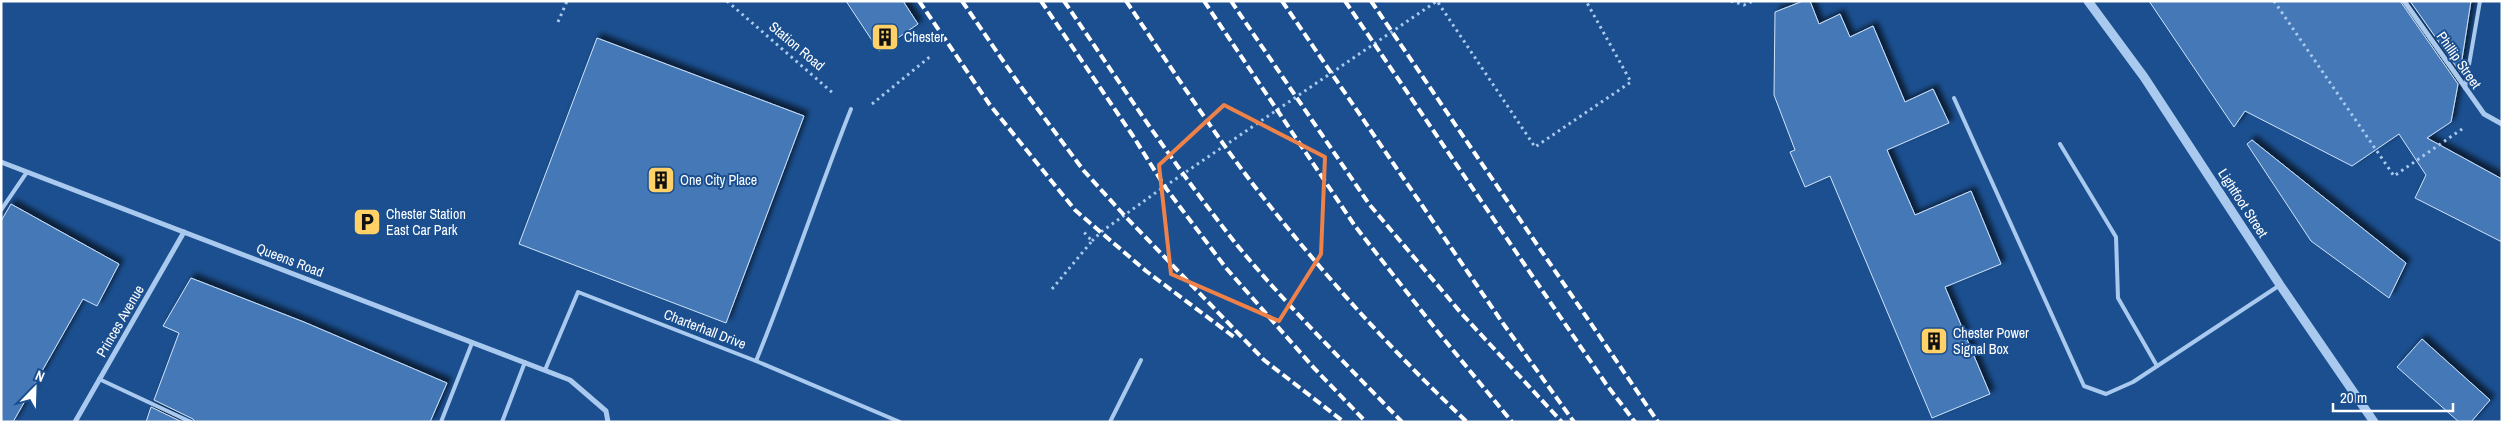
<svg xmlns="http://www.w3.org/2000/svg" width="2503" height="423" font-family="'Archivo Narrow',sans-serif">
  <defs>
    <filter id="shadow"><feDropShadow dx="4.5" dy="-4.5" stdDeviation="2.5" flood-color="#0009"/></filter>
  </defs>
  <rect width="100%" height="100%" fill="#1b4f8f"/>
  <g fill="#4478b7" stroke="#cfe3fa" filter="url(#shadow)">
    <path d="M 846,1 L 903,1 L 918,24 L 879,51 Z"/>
    <path d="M 1803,1 L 1810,1 L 1819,24 L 1840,14 L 1850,37 L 1873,26 L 1905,102 L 1933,89 L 1949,123 L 1887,150 L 1915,215 L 1971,191 L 2001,264 L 1945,287 L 1990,394 L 1932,418 L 1830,176 L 1805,187 L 1790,152 L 1795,150 L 1774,95 L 1775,12 Z"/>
    <path d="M 2149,1 L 2400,1 L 2458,84 L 2451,122 L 2427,138 L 2502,179 L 2502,242 L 2415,198 L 2426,175 L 2399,134 L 2352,166 L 2245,111 L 2234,127 Z"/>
    <path d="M 2410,1 L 2471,1 L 2460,72 Z"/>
    <path d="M 597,38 L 804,116 L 726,323 L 519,244 Z"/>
    <path d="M 2252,140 L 2406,263 L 2389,298 L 2311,241 L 2247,144 Z"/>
    <path d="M 11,204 L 119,264 L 97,306 L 83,299 L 13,422 L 1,422 L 1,221 Z"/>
    <path d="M 191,278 L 304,322 L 447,383 L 430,422 L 195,422 L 193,419 L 154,400 L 179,333 L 163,326 Z"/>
    <path d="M 2422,339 L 2490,400 L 2471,422 L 2459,422 L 2397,367 Z"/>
    <path d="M 151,407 L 182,422 L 146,422 Z"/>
  </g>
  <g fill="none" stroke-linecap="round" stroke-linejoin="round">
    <g stroke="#a9c9ee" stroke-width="3" stroke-dasharray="2.5 4" stroke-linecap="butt">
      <path d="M 727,1 L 834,94"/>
      <path d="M 1731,1 L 1744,5 L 1753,1"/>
      <path d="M 2274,1 L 2394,176 L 2465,127"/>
      <path d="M 558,22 L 567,1"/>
      <path d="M 872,104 L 932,55"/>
      <path d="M 1092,241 L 1101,232 L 1158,191 L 1437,1 L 1535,147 L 1631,82 L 1586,1"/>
      <path d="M 1052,289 L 1092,241 L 1082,230"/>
    </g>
    <g stroke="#a9c9ee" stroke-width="4">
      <path d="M 2465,88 L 2480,1"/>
      <path d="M 1954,98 L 2084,386 L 2106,394 L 2133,382 L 2280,285"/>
      <path d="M 2060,144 L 2116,237 L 2118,298 L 2157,366"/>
      <path d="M 1,210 L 27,172"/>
      <path d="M 756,361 C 790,278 818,192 851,109"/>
      <path d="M 545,370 L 578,292 L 756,361 L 900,422"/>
      <path d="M 99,379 L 191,422"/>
      <path d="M 441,422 L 472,343"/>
      <path d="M 502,422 L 525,362"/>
      <path d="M 1110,422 L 1141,360"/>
    </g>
    <g stroke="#a9c9ee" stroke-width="5">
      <path d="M 2404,1 L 2484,114 L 2502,124"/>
      <path d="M 1,162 L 570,380 L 606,411 L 608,422"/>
      <path d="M 75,422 L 184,232"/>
    </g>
    <path stroke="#a9c9ee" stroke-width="9" d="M 2088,1 L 2144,77 L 2280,285 L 2374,422"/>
    <g stroke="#fff" stroke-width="4" stroke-dasharray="9 4" stroke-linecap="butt">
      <path d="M 919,1 L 990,105 L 1075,210 L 1146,271 L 1234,337"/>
      <path d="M 962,1 L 1019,84 L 1084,171 L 1124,215 L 1264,360 L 1344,422"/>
      <path d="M 1041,1 L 1133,136 L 1165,187 L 1226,268 L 1314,368 L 1366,422"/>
      <path d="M 1064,1 C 1120,83 1175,167 1237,245 C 1288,307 1346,364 1402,422"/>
      <path d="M 1126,1 C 1173,70 1218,141 1270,206 C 1331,283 1396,355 1467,422"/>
      <path d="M 1204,1 L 1355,226 L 1438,332 L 1512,422"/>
      <path d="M 1231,1 L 1369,204 L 1461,313 L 1562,422"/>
      <path d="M 1282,1 L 1502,322 L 1574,422"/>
      <path d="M 1345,1 L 1606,384 L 1635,422"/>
      <path d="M 1371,1 L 1658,422"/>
    </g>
  </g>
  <path fill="none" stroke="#ee8249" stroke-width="4" stroke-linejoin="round" d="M 1224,105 L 1325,157 L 1321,254 L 1279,321 L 1171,274 L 1159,165 Z"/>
  <defs>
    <g id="building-square" transform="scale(1.4375)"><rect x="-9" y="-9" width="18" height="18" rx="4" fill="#ffd166" stroke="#1b4f8f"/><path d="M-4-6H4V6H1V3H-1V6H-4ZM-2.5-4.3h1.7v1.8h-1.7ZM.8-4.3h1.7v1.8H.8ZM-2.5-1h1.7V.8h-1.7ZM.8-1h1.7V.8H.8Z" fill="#111"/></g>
    <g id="parking-square" transform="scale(1.4375)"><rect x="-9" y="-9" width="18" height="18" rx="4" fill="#ffd166" stroke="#1b4f8f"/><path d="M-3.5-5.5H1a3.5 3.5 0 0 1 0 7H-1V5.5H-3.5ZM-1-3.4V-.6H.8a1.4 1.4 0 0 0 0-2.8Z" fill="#111"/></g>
  </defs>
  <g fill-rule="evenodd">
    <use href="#building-square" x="885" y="37"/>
    <use href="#building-square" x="661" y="180"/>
    <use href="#parking-square" x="367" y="222"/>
    <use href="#building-square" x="1934" y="341"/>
  </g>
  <g text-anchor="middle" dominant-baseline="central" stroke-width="4" stroke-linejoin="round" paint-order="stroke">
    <g font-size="14" fill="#fff" stroke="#1b4f8f" text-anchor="start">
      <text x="904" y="37">Chester</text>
      <text x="680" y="180">One City Place</text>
      <text x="386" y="214">Chester Station<tspan x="386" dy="16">East Car Park</tspan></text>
      <text x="1953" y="333">Chester Power<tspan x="1953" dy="16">Signal Box</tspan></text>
    </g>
    <g font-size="14" fill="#fff" stroke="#1b4f8f">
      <text transform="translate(797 46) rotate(40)">Station Road</text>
      <text transform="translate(2459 60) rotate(55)">Phillip Street</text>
      <text transform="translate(2243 203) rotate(57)">Lightfoot Street</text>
      <text transform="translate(290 260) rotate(21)">Queens Road</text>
      <text transform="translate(120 321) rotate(-60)">Princes Avenue</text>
      <text transform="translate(705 329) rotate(21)">Charterhall Drive</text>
    </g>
  </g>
  <rect width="2503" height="423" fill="none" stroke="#ffffff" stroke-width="5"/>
  <g transform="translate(35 388) rotate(23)" stroke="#1b4f8f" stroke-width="4" paint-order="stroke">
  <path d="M0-4L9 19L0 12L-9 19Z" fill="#ffffff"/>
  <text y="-8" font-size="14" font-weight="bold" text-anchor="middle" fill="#ffffff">N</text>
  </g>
  <path d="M2333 403v8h120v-8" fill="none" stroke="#ffffff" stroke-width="2.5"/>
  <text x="2340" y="403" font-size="15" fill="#ffffff" stroke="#1b4f8f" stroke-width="4" paint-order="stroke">20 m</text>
</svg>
